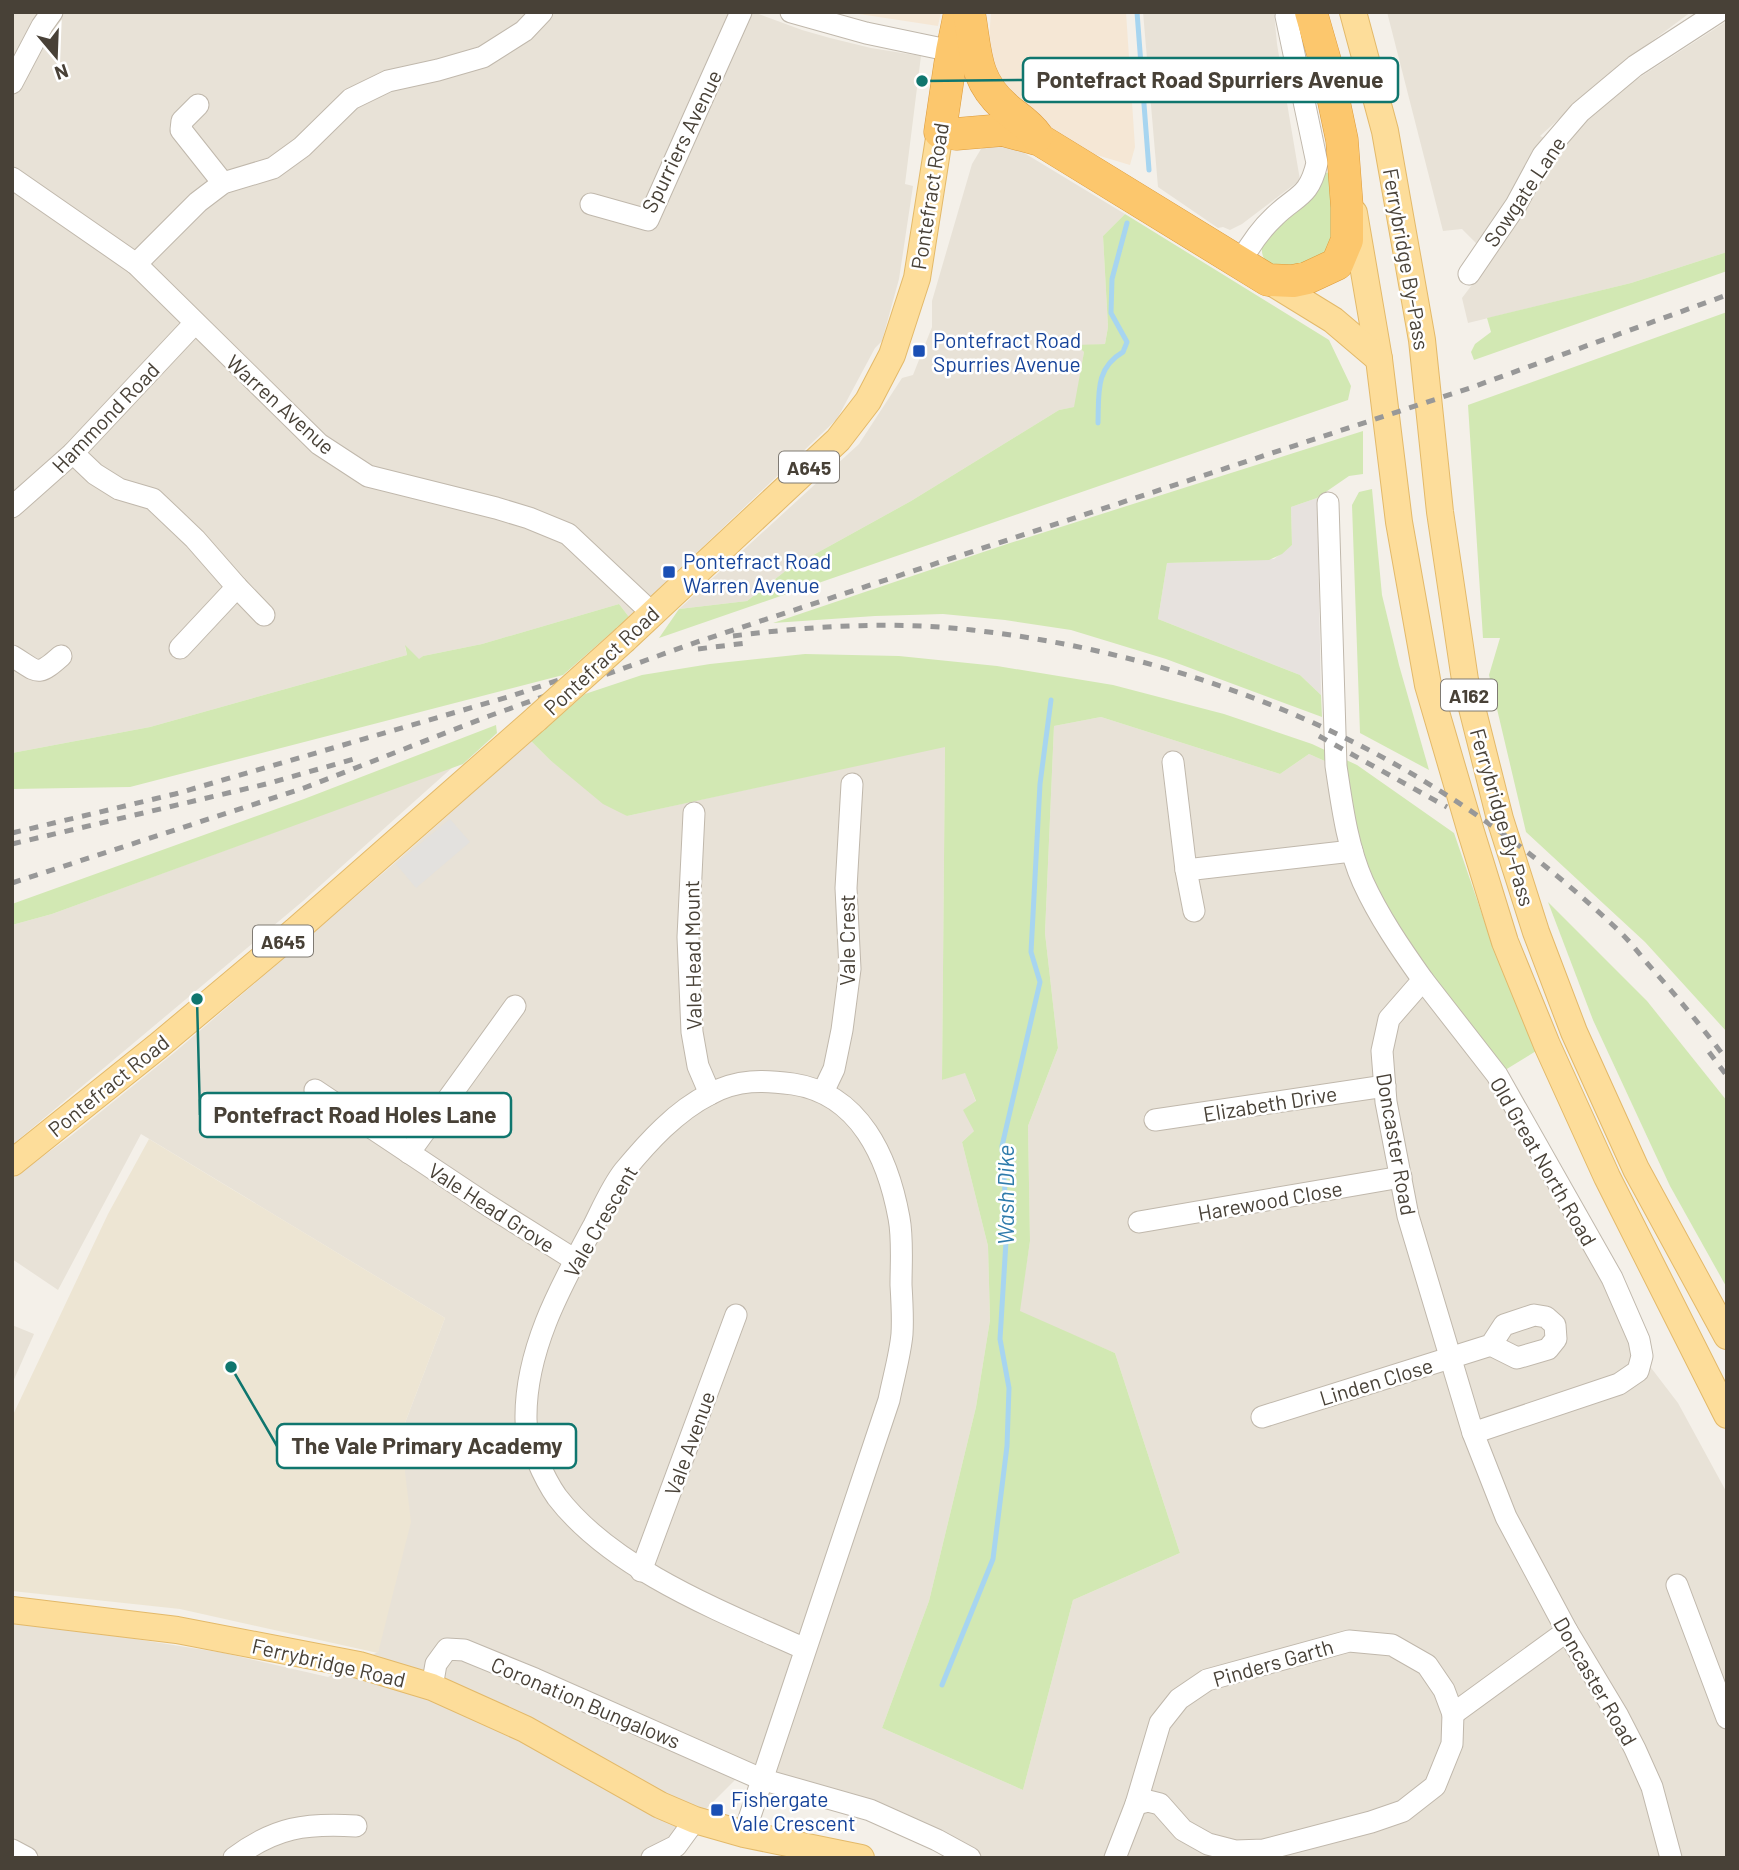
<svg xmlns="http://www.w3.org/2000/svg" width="1739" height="1870" font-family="Barlow,sans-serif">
  <rect width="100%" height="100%" fill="#f4f0e9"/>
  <g fill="#e8e2d7">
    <path d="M 12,12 L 753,12 L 802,30 L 830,38 L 871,48 L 921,56 L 905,184 L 913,186 L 899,279 L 882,341 L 875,348 L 837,419 L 629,617 L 619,604 L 482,644 L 423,656 L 419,660 L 405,647 L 407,655 L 150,727 L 12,753 Z"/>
    <path d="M 1143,12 L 1274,12 L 1277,44 L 1300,180 L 1242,224 L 1230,230 L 1223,227 L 1218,228 L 1158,187 Z"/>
    <path d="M 1387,12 L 1691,12 L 1613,70 L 1540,136 L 1544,138 L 1531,153 L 1532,155 L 1512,192 L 1479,243 L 1476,243 L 1462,229 L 1443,231 Z"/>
    <path d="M 1727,21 L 1727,252 L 1631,283 L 1468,323 L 1462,298 L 1509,236 L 1538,182 L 1571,134 L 1620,90 Z"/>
    <path d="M 995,143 L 1011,145 L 1125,214 L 1103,236 L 1108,327 L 1105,344 L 1077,346 L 1084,352 L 1075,407 L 1059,410 L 911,501 L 788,569 L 747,601 L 679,609 L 859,444 L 902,378 L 913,375 L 932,327 L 932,301 L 972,164 L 981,149 Z"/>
    <path d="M 1101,717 L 1280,774 L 1309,754 L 1336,766 L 1642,1356 L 1678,1403 L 1727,1493 L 1727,1858 L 983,1858 L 959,1842 L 747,1768 L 695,1820 L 653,1858 L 12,1858 L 12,1623 L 104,1634 L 224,1653 L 328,1677 L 378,1652 L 405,1472 L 405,1423 L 445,1318 L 141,1134 L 58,1290 L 12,1259 L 12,1179 L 72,1135 L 175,1052 L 390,867 L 531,741 L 550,760 L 627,816 L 945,746 L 942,1080 L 965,1072 L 976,1102 L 974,1131 L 962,1142 L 988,1246 L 990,1320 L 976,1407 L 929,1601 L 882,1728 L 1023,1790 L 1073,1600 L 1180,1553 L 1115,1353 L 1019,1312 L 1030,1241 L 1028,1126 L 1058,1048 L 1045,933 L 1054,726 Z"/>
    <path d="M 454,766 L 303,901 L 12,1145 L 12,925 L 52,914 Z"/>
    <path d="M 12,1325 L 34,1334 L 12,1384 Z"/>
  </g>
  <g fill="#f5e7d5">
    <path d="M 846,12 L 941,12 L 938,26 Z"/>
    <path d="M 991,12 L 1126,12 L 1135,147 L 1130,165 L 1080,150 L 1037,123 L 1042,117 L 1024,106 L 1011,94 L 1000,77 L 992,61 L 989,40 Z"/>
  </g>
  <path fill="#e7e2de" d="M 1317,498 L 1321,695 L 1300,675 L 1158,619 L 1167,563 L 1274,559 L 1292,545 L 1291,507 Z"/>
  <path fill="#ede5d3" d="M 149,1139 L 445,1318 L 405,1423 L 405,1472 L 411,1522 L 378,1653 L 180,1609 L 12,1591 L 12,1417 L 108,1214 Z"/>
  <g fill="#d2e8b3">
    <path d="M 1334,172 L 1337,244 L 1299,273 C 1275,267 1255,267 1264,236 L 1324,173 Z"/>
    <path d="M 1125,214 L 1329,340 L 1351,386 L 1348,400 L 659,638 L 679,609 L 747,601 L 788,569 L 911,501 L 1059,410 L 1074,407 L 1084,352 L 1076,345 L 1105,344 L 1108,327 L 1103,236 Z"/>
    <path d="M 1727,252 L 1727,271 L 1474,360 L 1471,352 L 1475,344 L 1491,332 L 1487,318 L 1631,283 Z"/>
    <path d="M 1727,312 L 1727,1032 L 1645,942 L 1526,832 L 1489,675 L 1500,638 L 1483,638 L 1468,405 Z"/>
    <path d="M 1363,431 L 1363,474 L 1349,476 L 1317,498 L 1291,507 L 1292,545 L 1282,554 L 1269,560 L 1167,563 L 1158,619 L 1300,675 L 1321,695 L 1322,717 L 1166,659 L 1071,630 L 1005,620 L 943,614 L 875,616 L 773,623 L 1007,544 Z"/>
    <path d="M 1372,489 L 1382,595 L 1399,665 L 1429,770 L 1360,733 L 1352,505 L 1359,492 Z"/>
    <path d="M 619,604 L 629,617 L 563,675 L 130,787 L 12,789 L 12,753 L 150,727 L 407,655 L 405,645 L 419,659 L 423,656 L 482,644 Z"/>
    <path d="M 805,654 L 899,656 L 997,666 L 1113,685 L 1224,714 L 1312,744 L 1357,765 L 1454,833 L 1493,946 L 1536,1051 L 1497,1075 L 1363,882 L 1336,766 L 1309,754 L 1280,774 L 1101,717 L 1054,726 L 1045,933 L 1058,1048 L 1028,1126 L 1030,1241 L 1020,1311 L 1115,1353 L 1180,1553 L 1073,1600 L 1023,1790 L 882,1728 L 929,1601 L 976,1407 L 990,1320 L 988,1246 L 962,1142 L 974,1131 L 963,1110 L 976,1101 L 965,1073 L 942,1080 L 945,747 L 627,816 L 603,804 L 550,760 L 531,741 L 585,694 L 642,675 L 710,664 Z"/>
    <path d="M 496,725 L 497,733 L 463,764 L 52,914 L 12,925 L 12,904 L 304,799 Z"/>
    <path d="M 1548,902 L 1647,1001 L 1727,1101 L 1727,1288 L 1670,1186 L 1593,1020 Z"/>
  </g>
  <path fill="#e3e1de" d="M 450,819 L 470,842 L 416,888 L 396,864 Z"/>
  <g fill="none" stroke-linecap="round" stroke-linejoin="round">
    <g stroke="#a7d5f0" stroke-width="5">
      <path d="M 1137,12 L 1149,170"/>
      <path d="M 1098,423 C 1099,394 1095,368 1123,352 L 1127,342 L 1111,313 L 1112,279 L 1127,223"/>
      <path d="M 942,1685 L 993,1559 L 1007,1446 L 1009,1388 L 1000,1339 L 1007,1225 L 1002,1146 L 1040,982 L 1031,952 L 1040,784 L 1051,700"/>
    </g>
    <g stroke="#c0b8ac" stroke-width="23">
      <g id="minor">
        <path d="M 791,12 L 866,33 L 952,51"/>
        <path d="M 12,83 L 42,26 L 52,12"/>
        <path d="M 198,105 L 182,121 L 181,130 L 223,183"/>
        <path d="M 12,178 L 136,264 L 319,444 L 368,476 L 496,508 L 529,518 L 568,534 L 652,613"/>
        <path d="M 591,204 L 648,220 L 741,12"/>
        <path d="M 1241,261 C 1250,245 1260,230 1274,217 C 1296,195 1309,198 1317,163 L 1286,16"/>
        <path d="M 136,264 L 198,202 L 223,183 L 273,168 L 302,147 L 351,99 L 388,81 L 438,70 L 483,57 L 524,31 L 542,12"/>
        <path d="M 1469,274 L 1516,205 L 1543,155 L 1580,112 L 1635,66 L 1718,12"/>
        <path d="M 73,453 L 95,474 L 119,489 L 153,499 L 195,539 L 237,587 L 264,615"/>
        <path d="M 1328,503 L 1336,766 C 1342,805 1347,846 1363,882 C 1379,917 1401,949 1423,980 L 1389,1019 L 1382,1051 L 1386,1102 L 1408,1216 L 1473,1433 L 1506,1517 L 1567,1631 L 1618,1716 L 1635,1749 L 1652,1787 L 1671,1858"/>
        <path d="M 12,507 L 73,453 L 195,323"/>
        <path d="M 180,648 L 237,587"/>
        <path d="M 12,656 C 39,672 36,678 61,656"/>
        <path d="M 1173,762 L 1186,870 L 1194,911"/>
        <path d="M 694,813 L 688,937 L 692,1032 L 698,1066 L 710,1094"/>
        <path d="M 1186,870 L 1352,851"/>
        <path d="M 1423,980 L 1497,1075 L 1612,1278 L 1639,1340 L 1642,1356 L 1638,1371 L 1619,1384 L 1473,1433"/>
        <path d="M 315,1090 L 486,1204 L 575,1260"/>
        <path d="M 823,1092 L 834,1069 L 842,1030 L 850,969 L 846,888 L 852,784"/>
        <path d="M 1155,1120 L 1385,1086"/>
        <path d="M 409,1153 L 515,1006"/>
        <path d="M 1139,1222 L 1401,1177"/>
        <path d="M 1262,1417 L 1491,1345 L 1504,1325 L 1534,1315 L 1546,1317 L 1555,1325 L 1556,1339 L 1548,1349 L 1517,1358 L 1491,1345"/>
        <path d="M 641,1571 L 736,1315"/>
        <path d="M 1677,1585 L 1727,1718"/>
        <path d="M 432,1687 L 436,1664 L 447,1649 L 464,1650 L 535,1679 L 761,1779 L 870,1810 L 937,1840 L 970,1858"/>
        <path d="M 1136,1804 L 1148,1801 L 1160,1804 L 1183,1830 L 1208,1844 L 1235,1851 L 1264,1850 L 1371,1822 L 1403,1811 L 1435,1786 L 1452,1744 L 1453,1714"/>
        <path d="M 744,1834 L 889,1400 C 893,1379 900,1356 902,1334 C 903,1318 902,1301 901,1285 C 901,1263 903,1239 899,1218 C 888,1158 860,1094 793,1084 C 763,1080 738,1079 710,1094 C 676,1111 648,1142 624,1171 C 612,1186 603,1207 594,1225 C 562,1284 525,1349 526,1419 C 526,1440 545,1480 557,1497 C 613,1570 723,1612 805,1649"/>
        <path d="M 12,1850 L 27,1858"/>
        <path d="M 234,1858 C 275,1827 306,1823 356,1826"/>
        <path d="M 652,1858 L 676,1846 L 695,1820"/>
        <path d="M 1115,1858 L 1136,1804 L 1160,1723 L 1179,1699 L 1207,1680 L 1349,1641 L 1392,1645 L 1427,1665 L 1444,1690 L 1453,1714 L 1567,1631"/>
      </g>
    </g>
    <g stroke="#e3b969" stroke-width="28">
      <g id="major">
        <path d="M 1353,12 L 1385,131 L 1422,340 L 1440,512 L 1465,680 L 1500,819 L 1536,932 L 1574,1032 L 1636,1169 L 1727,1336"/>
        <path d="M 1354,213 L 1379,359 L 1399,522 L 1428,685 L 1471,832 L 1505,942 L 1547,1045 L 1607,1177 L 1727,1415"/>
        <path d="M 1268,280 L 1333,320 L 1379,359"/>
        <path d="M 625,639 L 838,440 L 868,401 L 892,355 L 917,278 L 940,132"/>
        <path d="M 12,1163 L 158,1046 L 295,931 L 536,719"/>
        <path d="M 12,1610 L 177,1630 L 359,1665 L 432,1687 L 525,1729 L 660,1805 L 695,1820 L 744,1834 L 861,1858"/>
      </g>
    </g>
    <g stroke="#dc9b3c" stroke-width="33">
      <g id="highway">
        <path d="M 960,12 L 952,51 L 940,132 L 956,134 L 1003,130 L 1040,140 L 1268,280 L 1293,281 L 1307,278 L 1337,264 L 1347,240 L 1347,207 L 1342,140 L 1326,64 L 1311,12"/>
        <path d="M 969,12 C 976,50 973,79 1005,107 C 1016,117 1028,123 1037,136"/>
      </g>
    </g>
    <use href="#minor" stroke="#fff" stroke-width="21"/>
    <use href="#major" stroke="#fddd9a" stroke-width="26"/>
    <use href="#highway" stroke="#fcc76d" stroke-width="32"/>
    <g stroke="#989898" stroke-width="5" stroke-dasharray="9 9" stroke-linecap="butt">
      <path d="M 733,636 C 811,626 893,621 972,630 C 1135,648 1298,702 1437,789 C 1501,829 1562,877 1617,929 C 1628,939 1637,951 1647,963 C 1675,994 1701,1026 1727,1060"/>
      <path d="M 698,649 L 746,643"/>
      <path d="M 1319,736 L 1447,807"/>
      <path d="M 12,833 L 175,794 L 508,697 L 571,676"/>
      <path d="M 12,844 L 266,784 L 354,759"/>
      <path d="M 12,883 L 304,788 L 489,716 L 700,641 L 1470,388 L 1727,295"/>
      <path d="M 1709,1052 L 1727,1076"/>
    </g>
    <g stroke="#e3b969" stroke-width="28" stroke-linecap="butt">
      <path id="major-bridge" d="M 536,719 L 625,639"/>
    </g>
    <use href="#major-bridge" stroke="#fddd9a" stroke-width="26"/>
  </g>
  <g fill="#1a4fb4" stroke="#fff" stroke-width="2.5">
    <rect x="912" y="344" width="14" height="14" rx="3.5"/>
    <rect x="662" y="565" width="14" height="14" rx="3.5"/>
    <rect x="710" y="1803" width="14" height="14" rx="3.5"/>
  </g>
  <g text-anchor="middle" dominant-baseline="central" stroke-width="5" stroke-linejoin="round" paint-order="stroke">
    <g fill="#fff" stroke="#7f7a73" stroke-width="2">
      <rect x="779" y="451.5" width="60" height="31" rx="5"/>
      <rect x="1441" y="679.5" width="56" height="31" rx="5"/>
      <rect x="253" y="925.5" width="60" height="31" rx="5"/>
    </g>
    <g font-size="19" font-weight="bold" fill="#484137">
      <text x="809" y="467">A645</text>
      <text x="1469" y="695">A162</text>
      <text x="283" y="941">A645</text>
    </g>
    <g font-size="21" fill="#484137" stroke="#fff">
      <text transform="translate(681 141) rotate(-64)">Spurriers Avenue</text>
      <text transform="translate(1524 191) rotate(-56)">Sowgate Lane</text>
      <text transform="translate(929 196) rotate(-81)">Pontefract Road</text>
      <text transform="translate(1407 259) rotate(80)">Ferrybridge By-Pass</text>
      <text transform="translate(281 404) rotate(42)">Warren Avenue</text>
      <text transform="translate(105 417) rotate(-46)">Hammond Road</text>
      <text transform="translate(601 660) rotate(-43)">Pontefract Road</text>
      <text transform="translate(1503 817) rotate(74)">Ferrybridge By-Pass</text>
      <text transform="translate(846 940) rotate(-90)">Vale Crest</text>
      <text transform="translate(692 955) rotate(-91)">Vale Head Mount</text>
      <text transform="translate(108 1085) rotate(-39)">Pontefract Road</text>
      <text transform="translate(1270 1103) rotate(-9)">Elizabeth Drive</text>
      <text transform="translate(1397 1144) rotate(80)">Doncaster Road</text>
      <text transform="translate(1544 1161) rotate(60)">Old Great North Road</text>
      <text transform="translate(1270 1200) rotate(-10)">Harewood Close</text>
      <text transform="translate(492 1207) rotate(33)">Vale Head Grove</text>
      <text transform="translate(600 1221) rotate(-60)">Vale Crescent</text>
      <text transform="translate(1376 1381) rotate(-17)">Linden Close</text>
      <text transform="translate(689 1443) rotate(-70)">Vale Avenue</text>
      <text transform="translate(329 1662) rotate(13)">Ferrybridge Road</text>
      <text transform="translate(1273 1662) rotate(-16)">Pinders Garth</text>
      <text transform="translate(1596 1681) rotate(60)">Doncaster Road</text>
      <text transform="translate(586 1702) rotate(23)">Coronation Bungalows</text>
    </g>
    <g font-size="21" fill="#164399" stroke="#fff" text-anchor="start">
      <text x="933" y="339">Pontefract Road<tspan x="933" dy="24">Spurries Avenue</tspan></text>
      <text x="683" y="560">Pontefract Road<tspan x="683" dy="24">Warren Avenue</tspan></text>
      <text x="731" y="1798">Fishergate<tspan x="731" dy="24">Vale Crescent</tspan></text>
    </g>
    <g font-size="23" font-style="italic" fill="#2f7bab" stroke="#fff">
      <text transform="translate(1005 1195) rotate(-90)">Wash Dike</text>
    </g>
  </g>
  <path fill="none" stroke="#0f766e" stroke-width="2.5" d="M922 81L1023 80M197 999L200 1115M231 1367L277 1446"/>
  <g fill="#0f766e" stroke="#fff" stroke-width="2.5">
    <circle cx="922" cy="81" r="7"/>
    <circle cx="197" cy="999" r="7"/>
    <circle cx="231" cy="1367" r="7"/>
  </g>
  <g fill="#fff" stroke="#0f766e" stroke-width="2.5">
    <rect x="1023" y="58" width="375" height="44" rx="7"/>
    <rect x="200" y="1093" width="311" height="44" rx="7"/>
    <rect x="277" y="1424" width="299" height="44" rx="7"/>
  </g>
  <g font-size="23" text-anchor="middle" font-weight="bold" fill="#484137">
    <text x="1210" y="88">Pontefract Road Spurriers Avenue</text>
    <text x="355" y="1123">Pontefract Road Holes Lane</text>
    <text x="427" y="1454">The Vale Primary Academy</text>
  </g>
  <rect width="1739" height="1870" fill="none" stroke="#484137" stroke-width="28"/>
  <g transform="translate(56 56) rotate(161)" stroke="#ffffff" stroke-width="5" paint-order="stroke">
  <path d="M0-5L12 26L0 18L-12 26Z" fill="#484137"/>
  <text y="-10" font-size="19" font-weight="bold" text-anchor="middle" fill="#484137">N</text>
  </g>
</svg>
